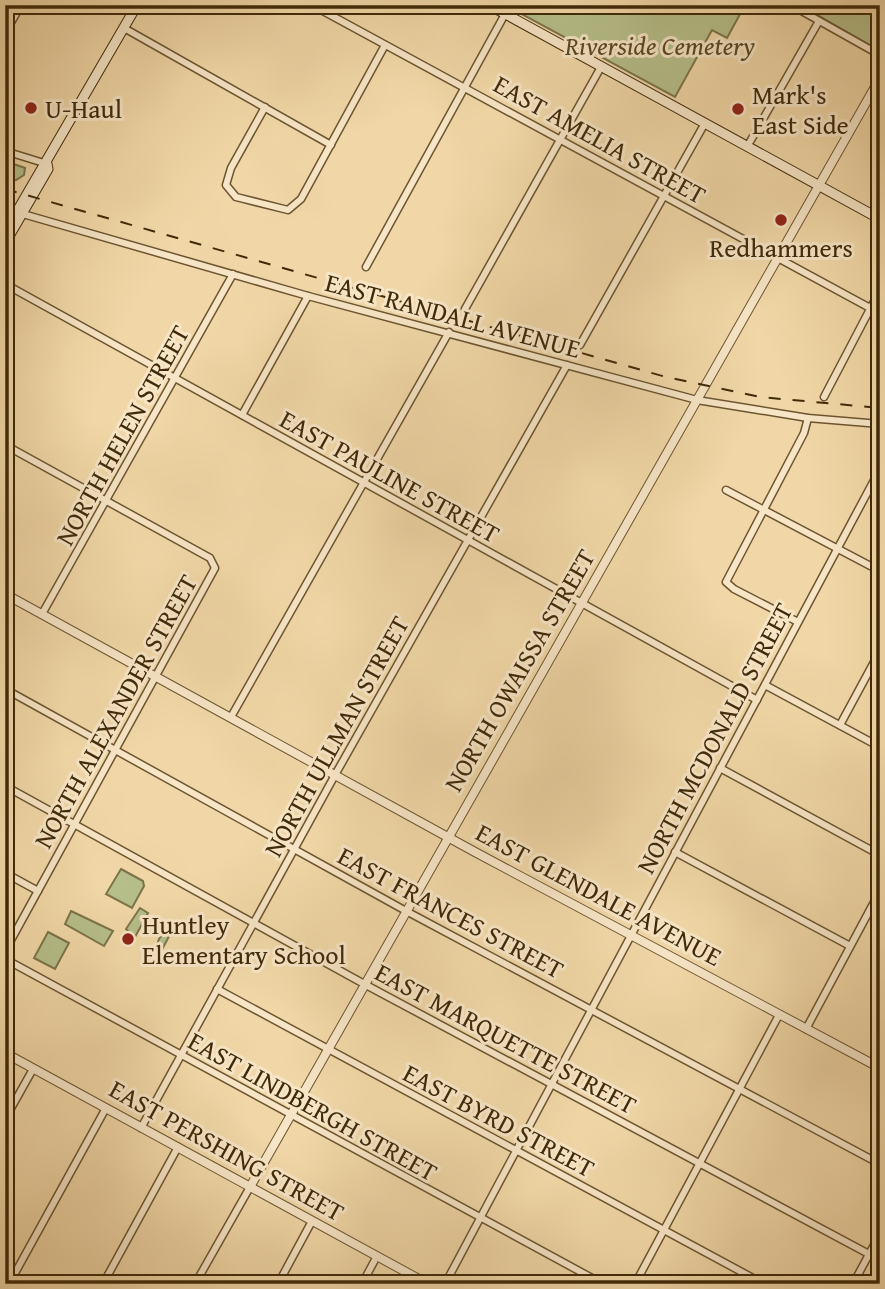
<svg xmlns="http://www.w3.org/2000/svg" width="885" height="1289" font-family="'Gentium Book Plus',serif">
  <rect width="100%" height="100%" fill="#f1d7a7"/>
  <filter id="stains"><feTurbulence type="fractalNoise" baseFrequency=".00286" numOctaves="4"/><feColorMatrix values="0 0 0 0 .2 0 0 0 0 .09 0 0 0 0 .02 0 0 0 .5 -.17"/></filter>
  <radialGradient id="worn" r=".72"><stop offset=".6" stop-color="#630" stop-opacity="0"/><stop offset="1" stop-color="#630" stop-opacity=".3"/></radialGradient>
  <g fill="#b6bf8a" stroke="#7b744a" stroke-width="2">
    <path d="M 505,5 L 745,5 L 727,38 L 712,30 L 675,97 Z"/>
    <path d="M 800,5 L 880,5 L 880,51 Z"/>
    <path d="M 5,161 L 25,168 L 24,175 L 16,180 L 5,181 Z"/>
    <path d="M 121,869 L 143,881 L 144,886 L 132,908 L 106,894 Z"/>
    <path d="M 140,908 L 148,913 L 135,937 L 126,929 Z"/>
    <path d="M 71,911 L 113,931 L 104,946 L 65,924 Z"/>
    <path d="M 170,925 L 174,927 L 158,957 L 154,954 L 159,939 Z"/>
    <path d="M 48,932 L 69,943 L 55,969 L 34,958 Z"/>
  </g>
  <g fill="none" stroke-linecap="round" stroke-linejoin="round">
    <g stroke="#6c5530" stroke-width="9">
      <g id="minor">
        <path d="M 312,5 L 870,308"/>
        <path d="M 791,5 L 880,55"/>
        <path d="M 124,28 L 331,145"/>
        <path d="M 5,33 L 21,5"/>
        <path d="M 265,107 L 231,168 L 226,185 L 236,197 L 288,210 L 301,199 L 385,45"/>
        <path d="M 747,147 L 819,21"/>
        <path d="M 5,151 L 47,164"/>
        <path d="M 23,214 L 308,296 L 697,400 L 808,418 L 880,424"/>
        <path d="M 366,267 L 505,14"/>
        <path d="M 5,284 L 757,700"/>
        <path d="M 465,309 L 601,67"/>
        <path d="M 580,345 L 705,123"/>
        <path d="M 824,397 L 880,290"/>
        <path d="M 242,415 L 308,296"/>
        <path d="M 5,445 L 210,558 L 215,568 L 5,951"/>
        <path d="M 726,490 L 880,571"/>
        <path d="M 42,614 L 233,274"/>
        <path d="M 798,622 L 734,589 L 726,582 L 804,433 L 808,418"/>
        <path d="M 765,685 L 880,747"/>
        <path d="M 5,689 L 406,911 L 880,1164"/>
        <path d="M 231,717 L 449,332"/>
        <path d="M 840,725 L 880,651"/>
        <path d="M 720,768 L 880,855"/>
        <path d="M 5,786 L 366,985 L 880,1260"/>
        <path d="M 675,852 L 850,946"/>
        <path d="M 5,873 L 38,891"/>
        <path d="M 5,959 L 603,1284"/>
        <path d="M 217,989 L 764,1284"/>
        <path d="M 806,1029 L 880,891"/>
        <path d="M 5,1119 L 33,1069"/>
        <path d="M 141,1128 L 335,775 L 567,365"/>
        <path d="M 9,1284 L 106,1108"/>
        <path d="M 103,1284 L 178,1147"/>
        <path d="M 195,1284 L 250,1187"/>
        <path d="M 278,1284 L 312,1221"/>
        <path d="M 362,1284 L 377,1256"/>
        <path d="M 445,1284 L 880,469"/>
        <path d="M 635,1284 L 779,1015"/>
        <path d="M 853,1284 L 880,1234"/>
      </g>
    </g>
    <g stroke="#6c5530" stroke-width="10">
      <g id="tertiary">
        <path d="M 5,594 L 475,852 L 880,1068"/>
        <path d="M 5,1053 L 428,1284"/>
        <path d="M 250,1187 L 880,78"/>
      </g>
    </g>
    <g stroke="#402a09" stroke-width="11">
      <g id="secondary">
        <path d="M 489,5 L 880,219"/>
        <path d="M 5,232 L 137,5"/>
        <path d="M 5,243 L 48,169 L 47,164"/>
      </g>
    </g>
    <use href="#minor" stroke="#f6e5c6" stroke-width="6"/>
    <use href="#tertiary" stroke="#f6e5c6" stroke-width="8"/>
    <use href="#secondary" stroke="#f6e5c6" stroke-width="9"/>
    <path stroke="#402a09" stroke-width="2" stroke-dasharray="12 12" stroke-linecap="butt" d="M 5,189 L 666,377 L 760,397 L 880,408"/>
  </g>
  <g fill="#8f2418" stroke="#f6e5c6" stroke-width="2.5">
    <circle cx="31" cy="108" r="7"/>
    <circle cx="738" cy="109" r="7"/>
    <circle cx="781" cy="220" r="7"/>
    <circle cx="128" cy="939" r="7"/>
  </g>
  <g text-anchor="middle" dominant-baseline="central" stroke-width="6" stroke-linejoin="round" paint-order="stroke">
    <g font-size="26" font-style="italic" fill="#584823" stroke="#f6e5c6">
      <text x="660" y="45">Riverside Cemetery</text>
    </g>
    <g font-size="26" fill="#402a09" stroke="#f6e5c6" text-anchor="start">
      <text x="752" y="94">Mark's<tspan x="752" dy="30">East Side</tspan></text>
      <text x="45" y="108">U-Haul</text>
      <text x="781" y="247" text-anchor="middle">Redhammers</text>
      <text x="142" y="924">Huntley<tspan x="142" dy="30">Elementary School</tspan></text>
    </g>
    <g font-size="26" fill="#402a09" stroke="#f6e5c6">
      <text transform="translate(600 139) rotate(29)">EAST AMELIA STREET</text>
      <text transform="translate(453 315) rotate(15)">EAST RANDALL AVENUE</text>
      <text transform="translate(122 435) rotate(-61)">NORTH HELEN STREET</text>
      <text transform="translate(390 476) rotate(29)">EAST PAULINE STREET</text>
      <text transform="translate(519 670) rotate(-60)">NORTH OWAISSA STREET</text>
      <text transform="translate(115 711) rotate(-61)">NORTH ALEXANDER STREET</text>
      <text transform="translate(336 736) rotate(-61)">NORTH ULLMAN STREET</text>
      <text transform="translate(714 738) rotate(-62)">NORTH MCDONALD STREET</text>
      <text transform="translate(599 894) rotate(28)">EAST GLENDALE AVENUE</text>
      <text transform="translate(451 912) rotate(28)">EAST FRANCES STREET</text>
      <text transform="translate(506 1038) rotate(28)">EAST MARQUETTE STREET</text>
      <text transform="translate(313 1106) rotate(29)">EAST LINDBERGH STREET</text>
      <text transform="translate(499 1120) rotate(28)">EAST BYRD STREET</text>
      <text transform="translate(227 1150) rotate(29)">EAST PERSHING STREET</text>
    </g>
  </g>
  <rect width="885" height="1289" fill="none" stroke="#f1d7a7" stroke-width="28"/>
  <rect x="7" y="7" width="871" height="1275" fill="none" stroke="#402a09" stroke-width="3.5"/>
  <rect x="14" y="14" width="857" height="1261" fill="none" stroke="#402a09" stroke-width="2"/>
  <rect width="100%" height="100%" filter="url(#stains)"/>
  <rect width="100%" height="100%" fill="url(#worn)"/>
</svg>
